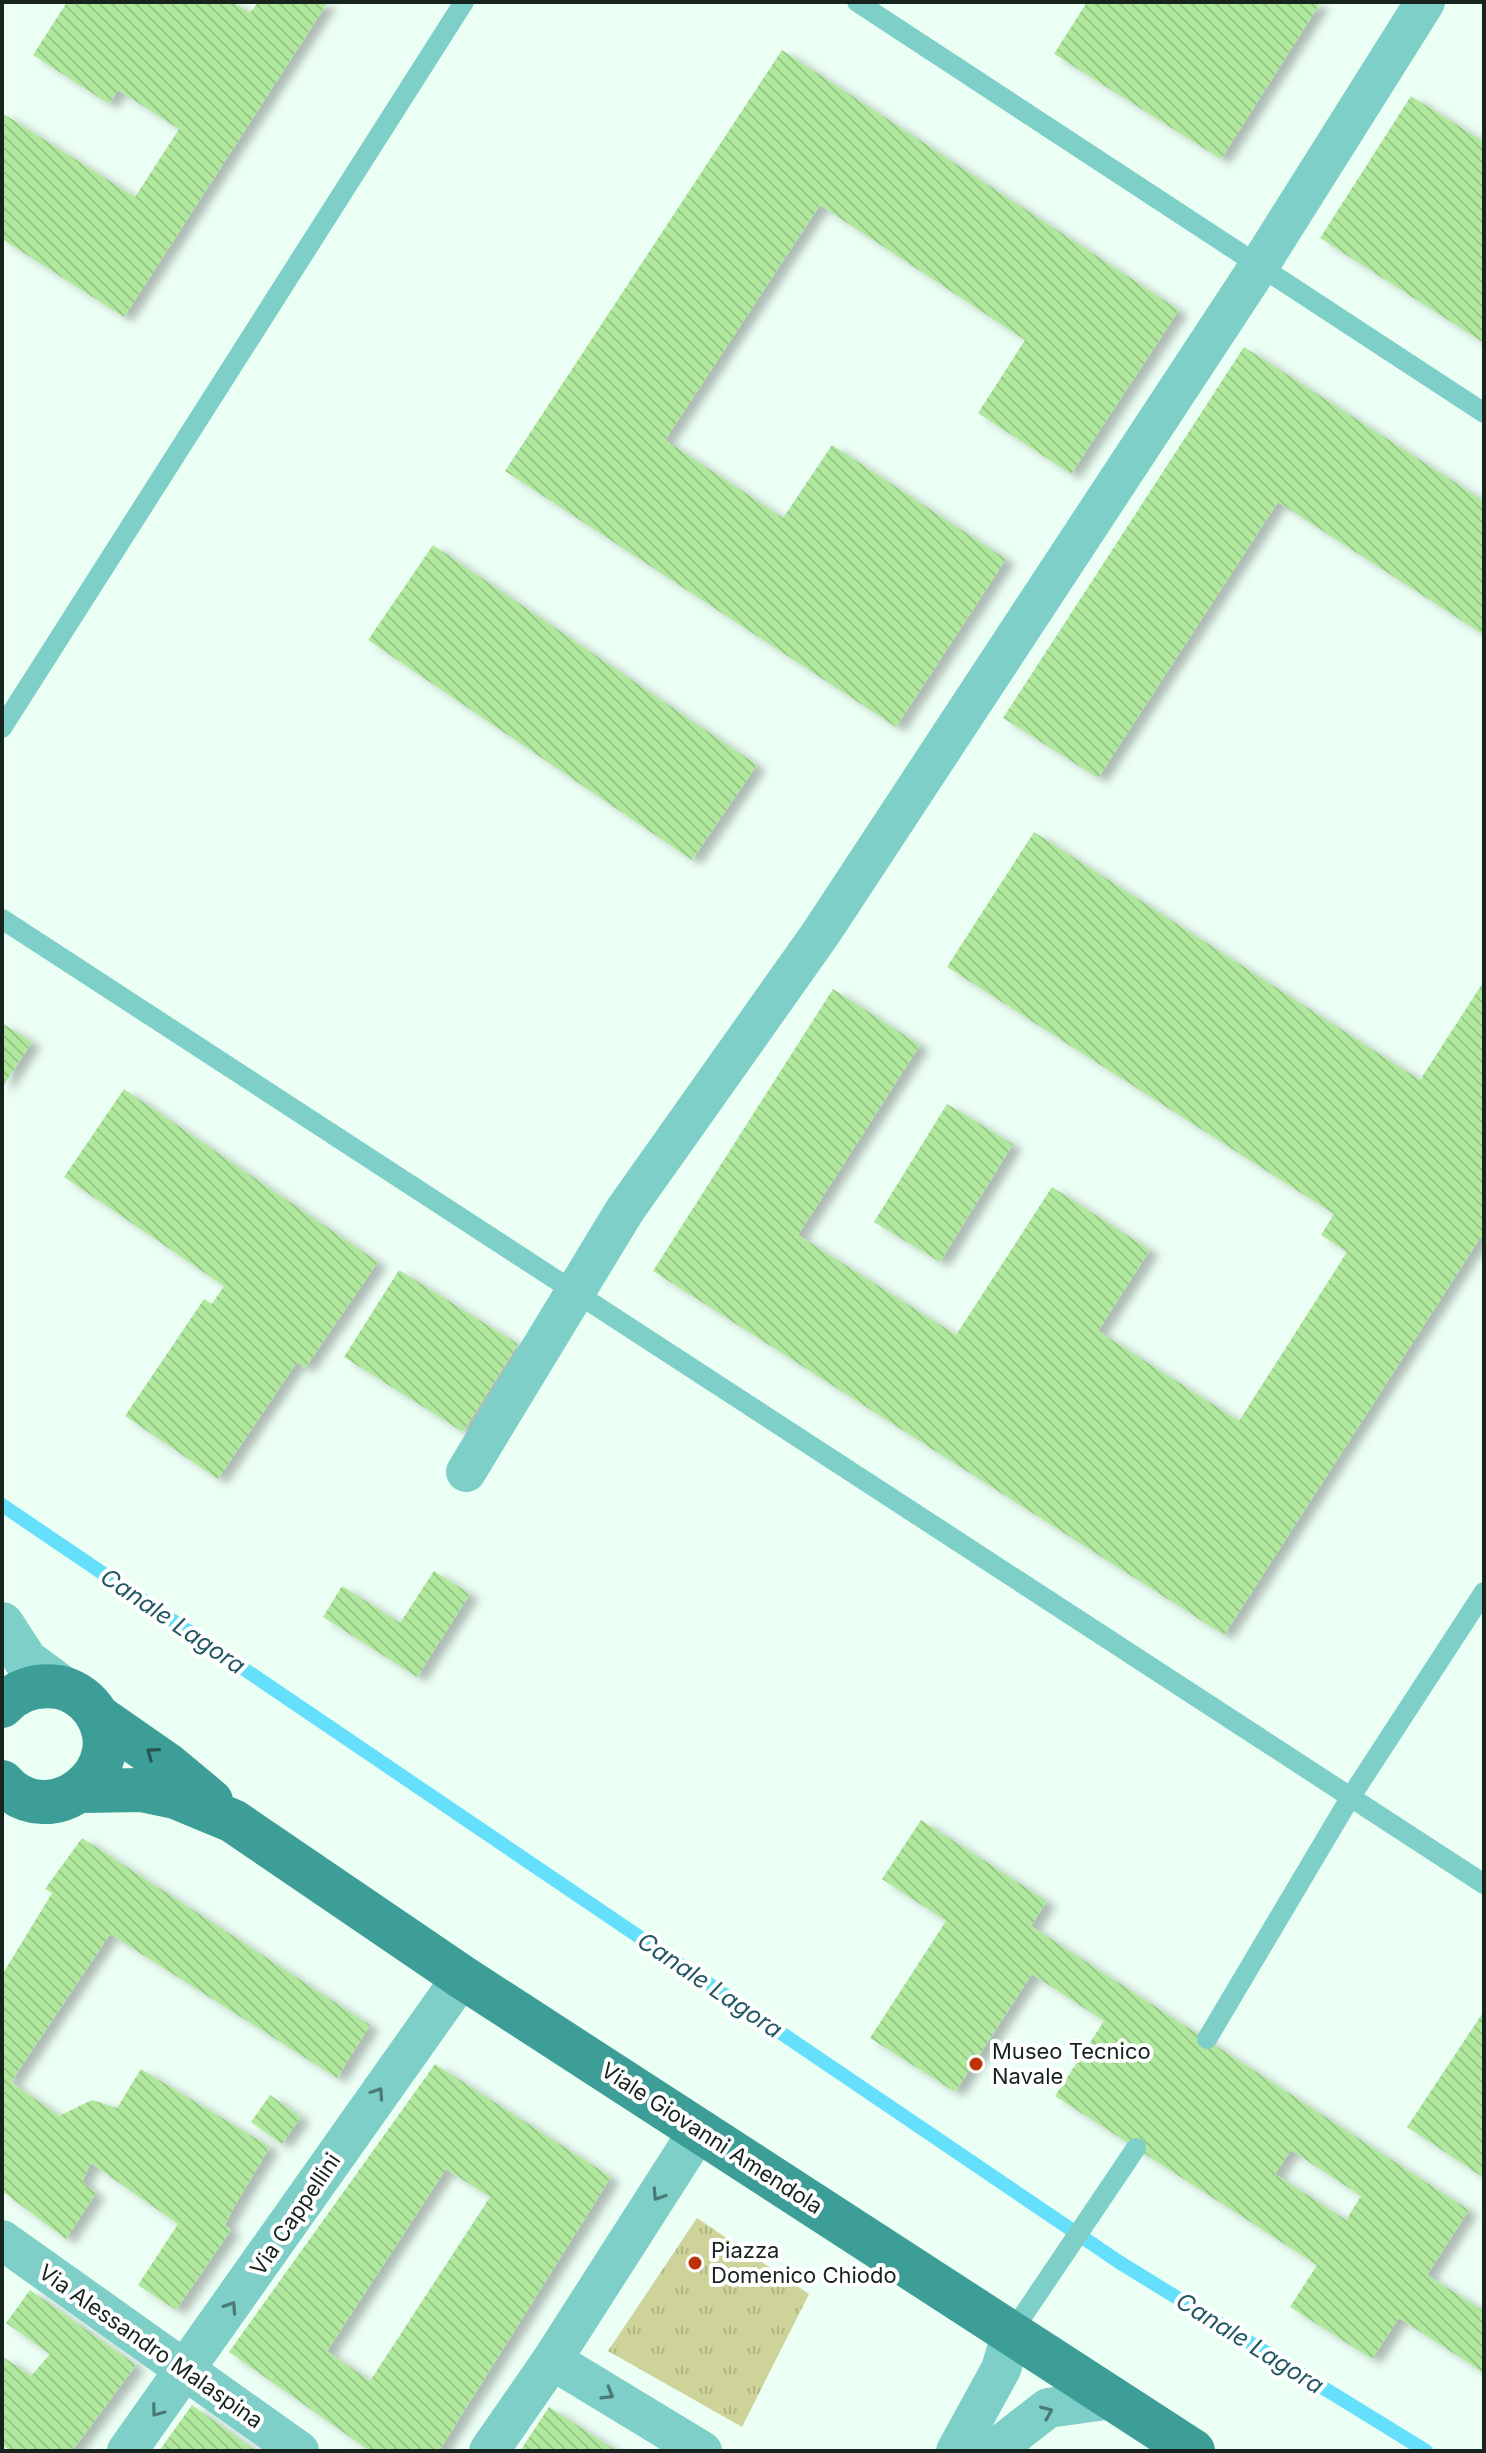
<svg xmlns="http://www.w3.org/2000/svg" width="1486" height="2453" font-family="Inter,sans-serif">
  <defs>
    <pattern id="grass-tufts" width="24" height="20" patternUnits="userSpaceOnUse" patternTransform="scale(2)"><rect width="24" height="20" fill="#cdd399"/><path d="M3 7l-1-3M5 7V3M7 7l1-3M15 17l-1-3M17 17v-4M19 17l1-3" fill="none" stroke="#afb583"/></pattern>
    <pattern id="building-back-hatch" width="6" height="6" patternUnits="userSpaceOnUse" patternTransform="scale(2)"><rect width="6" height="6" fill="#b0e99d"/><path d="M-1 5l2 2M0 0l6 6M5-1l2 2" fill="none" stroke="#97c887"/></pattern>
    <filter id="shadow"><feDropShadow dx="9" dy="5" stdDeviation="4" flood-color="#0004"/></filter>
  </defs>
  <rect width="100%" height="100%" fill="#ecfff5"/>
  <path fill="url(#grass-tufts)" d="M 697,2218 L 809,2294 L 742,2427 L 608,2351 Z"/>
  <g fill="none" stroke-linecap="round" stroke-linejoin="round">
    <path stroke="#64e0fd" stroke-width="14" d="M 2,1505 L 1119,2262 L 1426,2451"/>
  </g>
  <g fill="url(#building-back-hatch)" fill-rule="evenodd" filter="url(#shadow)">
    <path d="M 67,2 L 233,2 L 250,13 L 258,2 L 328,2 L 124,317 L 2,239 L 2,113 L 135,197 L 179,129 L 118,90 L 109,104 L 33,55 Z"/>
    <path d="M 1087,2 L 1321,2 L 1221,159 L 1054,54 Z"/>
    <path d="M 782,50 L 1179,310 L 1071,474 L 978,413 L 1025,340 L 820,205 L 665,440 L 783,518 L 832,445 L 1006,559 L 896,727 L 505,471 Z"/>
    <path d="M 1411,96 L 1484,142 L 1484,343 L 1320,238 Z"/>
    <path d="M 1244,347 L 1484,501 L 1484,635 L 1278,502 L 1098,778 L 1003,718 Z"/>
    <path d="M 433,545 L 757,765 L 692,860 L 368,640 Z"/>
    <path d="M 1034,832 L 1420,1080 L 1484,981 L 1484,1232 L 1224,1635 L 653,1271 L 833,989 L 920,1045 L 798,1235 L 956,1335 L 1052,1187 L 1150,1250 L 1098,1331 L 1239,1421 L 1347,1252 L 1321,1235 L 1334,1214 L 947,967 Z"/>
    <path d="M 2,1023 L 32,1042 L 2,1088 Z"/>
    <path d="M 124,1089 L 378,1262 L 305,1368 L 297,1362 L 218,1479 L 125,1416 L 204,1299 L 212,1304 L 224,1286 L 64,1177 Z"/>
    <path d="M 947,1104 L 1013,1144 L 940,1262 L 874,1222 Z"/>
    <path d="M 399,1270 L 518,1344 L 463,1432 L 344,1357 Z"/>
    <path d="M 434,1571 L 470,1594 L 417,1677 L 323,1617 L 342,1586 L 400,1623 Z"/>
    <path d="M 921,1820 L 1047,1901 L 1031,1926 L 1469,2210 L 1427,2275 L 1484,2311 L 1484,2373 L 1399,2318 L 1372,2359 L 1290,2307 L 1317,2265 L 1055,2096 L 1104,2021 L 1032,1974 L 955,2092 L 870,2038 L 946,1921 L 882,1879 ZM 1291,2150 L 1361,2196 L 1346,2220 L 1275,2174 Z"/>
    <path d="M 82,1838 L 370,2025 L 337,2078 L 110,1934 L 11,2082 L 59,2116 L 92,2100 L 117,2108 L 141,2069 L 270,2147 L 234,2207 L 225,2225 L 231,2230 L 176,2310 L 138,2285 L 178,2224 L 91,2163 L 82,2182 L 96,2193 L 66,2239 L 2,2191 L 2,1975 L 52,1893 L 45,1889 Z"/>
    <path d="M 1484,2011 L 1484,2178 L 1407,2127 Z"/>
    <path d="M 435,2064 L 611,2177 L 439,2451 L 370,2451 L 229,2352 ZM 446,2169 L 490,2197 L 370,2381 L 327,2351 Z"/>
    <path d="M 270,2095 L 301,2117 L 282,2144 L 251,2122 Z"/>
    <path d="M 30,2290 L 136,2365 L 72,2451 L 11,2451 L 2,2445 L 2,2356 L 31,2376 L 50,2354 L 6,2323 Z"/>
    <path d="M 192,2405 L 256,2451 L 159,2451 Z"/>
    <path d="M 549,2407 L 617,2451 L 520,2451 Z"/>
  </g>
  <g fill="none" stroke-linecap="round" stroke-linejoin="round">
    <g stroke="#7fcfc9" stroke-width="20">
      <path d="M 857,2 L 1484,413"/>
      <path d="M 2,728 L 464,2"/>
      <path d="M 2,919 L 1484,1884"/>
      <path d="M 1207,2039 L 1350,1798 L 1484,1592"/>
      <path d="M 1012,2332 L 1136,2148"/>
    </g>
    <g stroke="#7fcfc9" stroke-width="40">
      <path d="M 466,1472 L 625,1210 L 821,933 L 1259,266 L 1425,2"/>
      <path d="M 699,2130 L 552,2360 L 702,2451"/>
      <path d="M 2,2240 L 299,2451"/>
      <path d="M 127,2451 L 462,1977"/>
      <path d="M 489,2451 L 552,2360"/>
      <path d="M 956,2451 L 1001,2369 L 1012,2332"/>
      <path d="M 993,2451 L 1048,2408 L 1113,2399"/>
    </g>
    <path stroke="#7fcfc9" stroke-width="44" d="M 2,1624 L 26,1661 L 61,1687"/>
    <g stroke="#3d9e98" stroke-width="44">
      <path d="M 2,1706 C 16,1690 37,1684 58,1687 C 71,1689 85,1698 93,1709 C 136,1768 50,1837 2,1782"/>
      <path d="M 99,1717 L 168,1765 L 211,1801"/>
      <path d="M 82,1791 L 141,1790 L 175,1797 L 233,1821 L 462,1977 L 1193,2451"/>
    </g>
  </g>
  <defs><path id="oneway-chevron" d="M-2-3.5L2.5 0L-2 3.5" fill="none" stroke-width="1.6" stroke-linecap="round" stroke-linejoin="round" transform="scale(2)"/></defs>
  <use stroke="#26544e" href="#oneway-chevron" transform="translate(152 1753) rotate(-144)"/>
  <g stroke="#4b7973">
    <use href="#oneway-chevron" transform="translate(378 2093) rotate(-56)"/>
    <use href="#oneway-chevron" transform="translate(658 2195) rotate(123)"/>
    <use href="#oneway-chevron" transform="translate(231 2307) rotate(-56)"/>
    <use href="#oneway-chevron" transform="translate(608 2394) rotate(31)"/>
    <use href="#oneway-chevron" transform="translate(157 2411) rotate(127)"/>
    <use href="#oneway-chevron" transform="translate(1047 2412) rotate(-23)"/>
  </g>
  <g fill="#bc3209" stroke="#fff" stroke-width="3">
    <circle cx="976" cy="2064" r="8"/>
    <circle cx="695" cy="2263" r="8"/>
  </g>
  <g text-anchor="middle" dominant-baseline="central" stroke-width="8" stroke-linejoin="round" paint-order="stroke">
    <g font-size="22" fill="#17231d" stroke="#fff" text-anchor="start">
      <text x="992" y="2051">Museo Tecnico<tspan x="992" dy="25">Navale</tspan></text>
      <text x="711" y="2250">Piazza<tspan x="711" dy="25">Domenico Chiodo</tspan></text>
    </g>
    <g font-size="22" fill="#17231d" stroke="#fff">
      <text transform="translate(712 2138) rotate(33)">Viale Giovanni Amendola</text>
      <text transform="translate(295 2214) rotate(-56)">Via Cappellini</text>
      <text transform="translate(151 2346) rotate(35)">Via Alessandro Malaspina</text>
    </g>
    <g font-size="24" font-style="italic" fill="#235763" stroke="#fff">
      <text transform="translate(173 1621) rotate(34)">Canale Lagora</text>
      <text transform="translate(710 1985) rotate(34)">Canale Lagora</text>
      <text transform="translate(1250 2343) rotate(32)">Canale Lagora</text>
    </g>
  </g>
  <rect width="1486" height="2453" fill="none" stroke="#17231d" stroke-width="8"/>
</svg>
